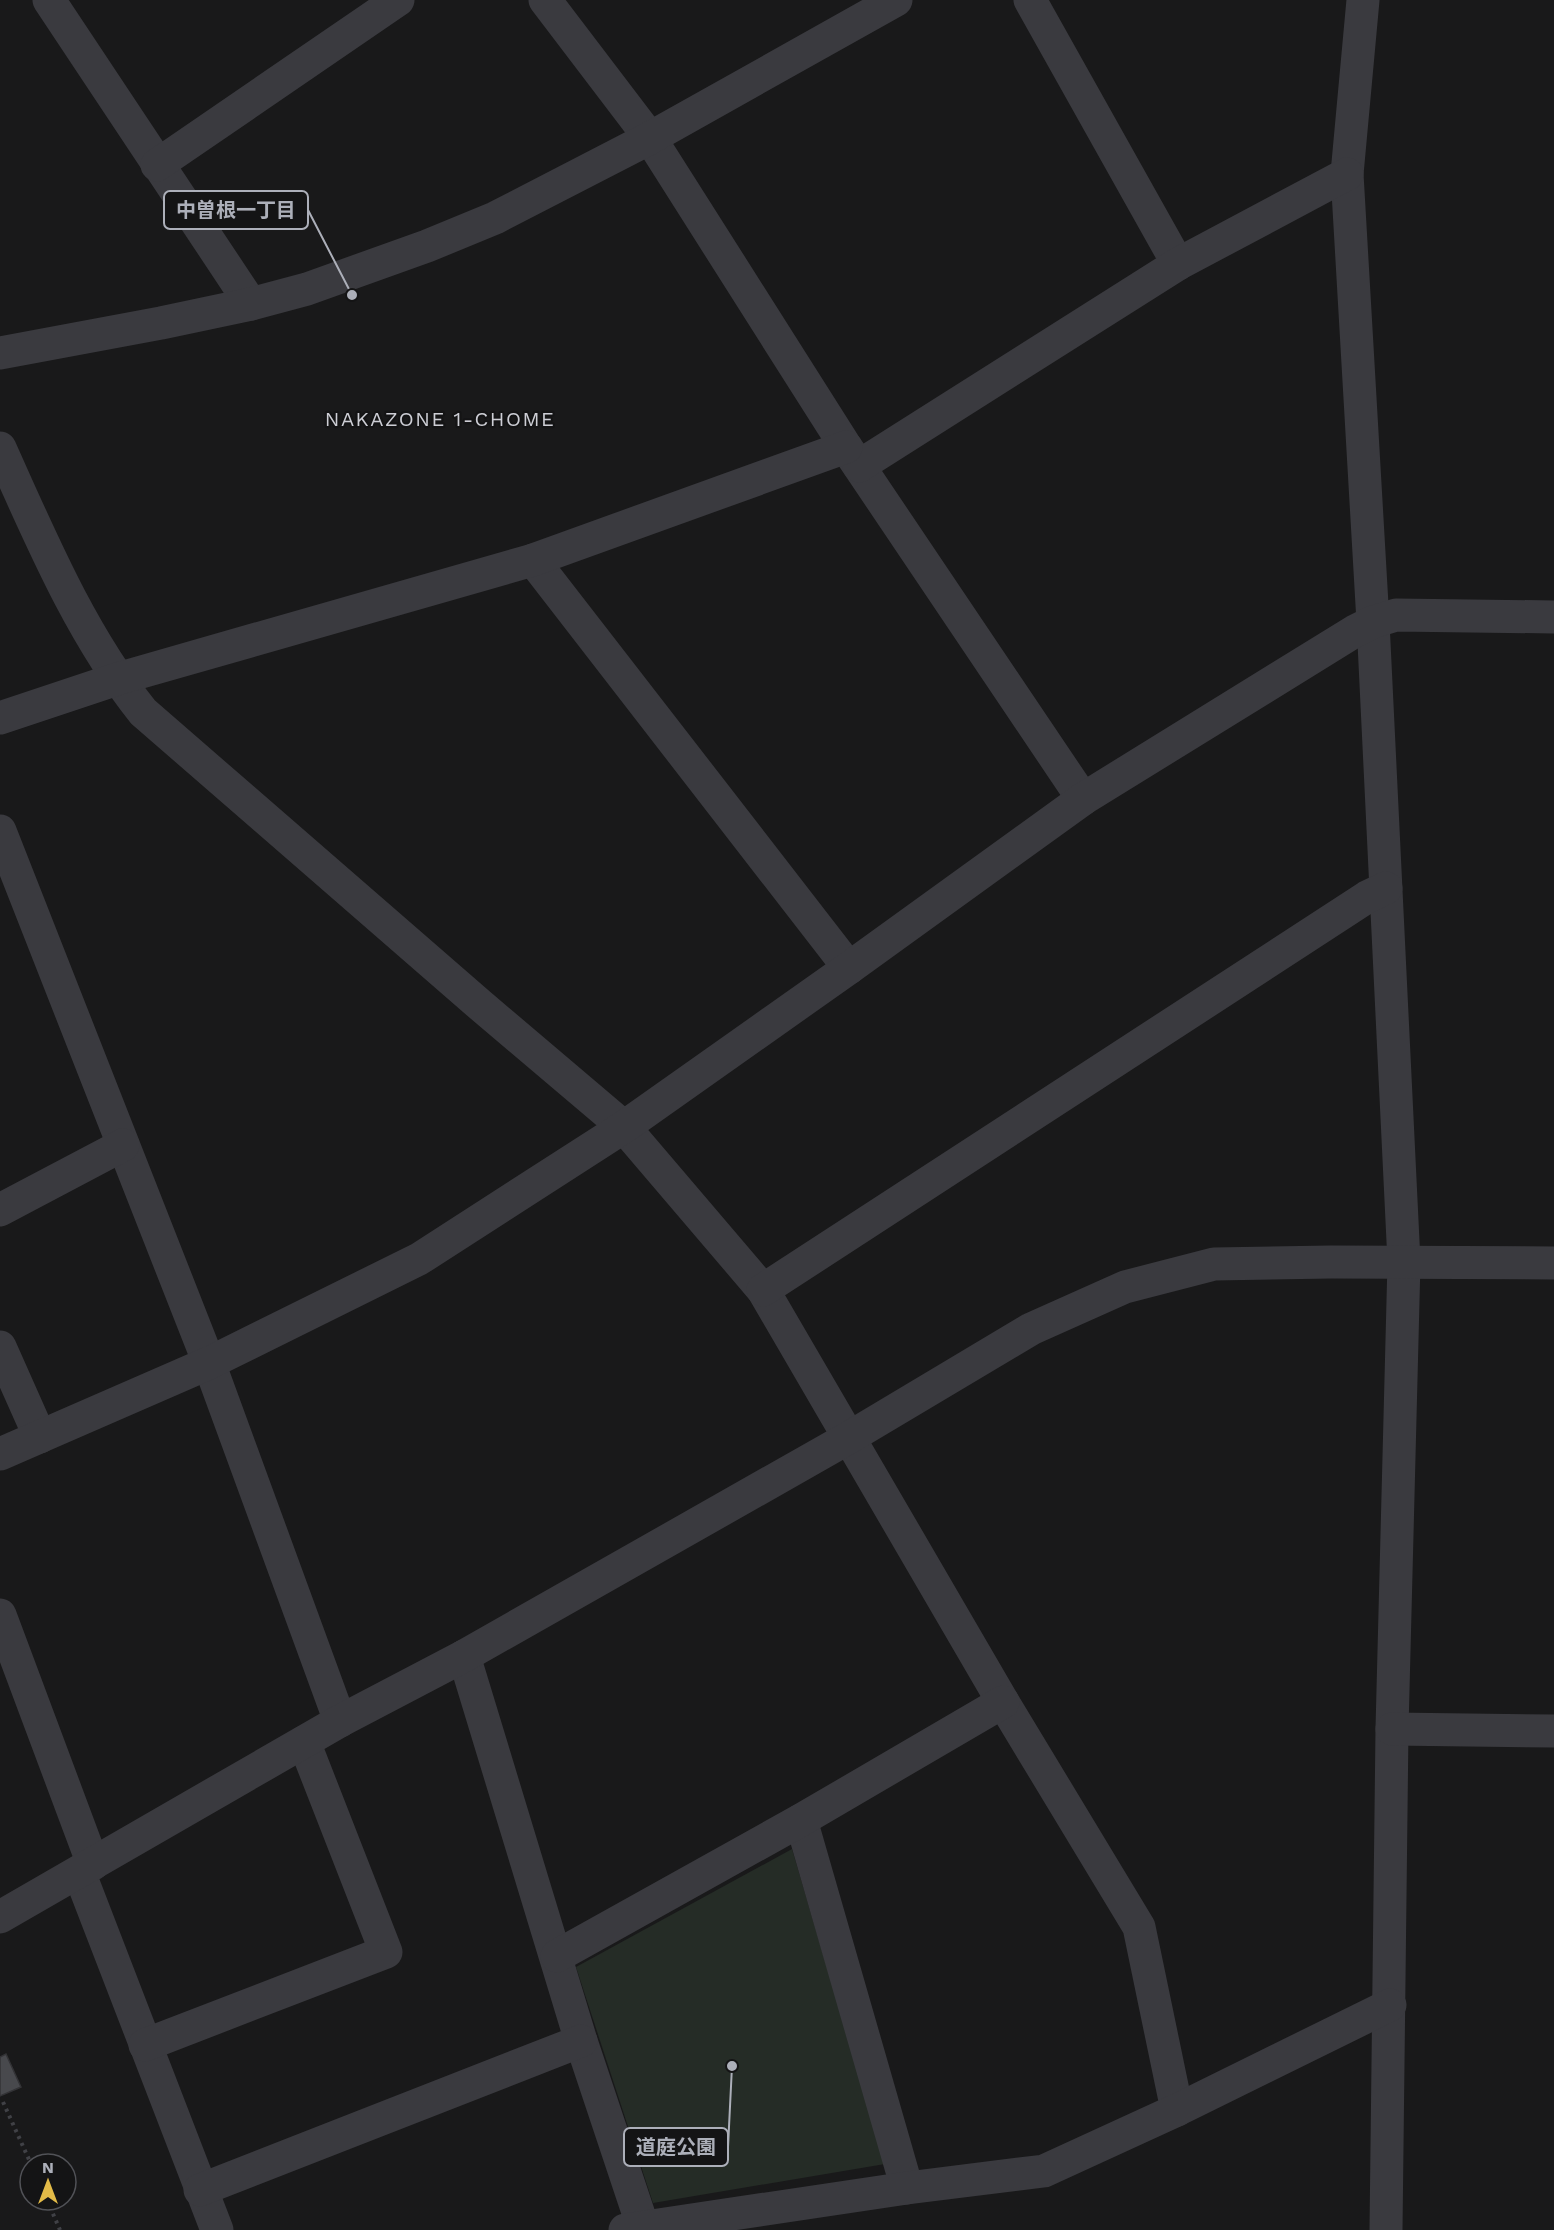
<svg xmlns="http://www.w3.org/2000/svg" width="1554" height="2230" font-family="'Work Sans','Noto Sans JP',sans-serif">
  <rect width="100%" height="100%" fill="#19191a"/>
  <path fill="#252c26" d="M 792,1849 L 885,2164 L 653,2203 L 576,1967 Z"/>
  <path fill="#48494d" stroke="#333336" stroke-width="1.5" d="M 6,2054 L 21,2087 L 0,2096 L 0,2057 Z"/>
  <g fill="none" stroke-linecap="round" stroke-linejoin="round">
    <g stroke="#404146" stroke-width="4" stroke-dasharray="3 4.5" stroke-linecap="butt">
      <path d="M 3,2102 L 31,2164"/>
      <path d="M 47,2200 L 60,2230"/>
    </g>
    <g stroke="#3a3a3f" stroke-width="33">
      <path d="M 49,0 L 251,304"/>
      <path d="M 545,0 L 650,138 L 846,447 L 1083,799"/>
      <path d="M 1030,0 L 1178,264"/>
      <path d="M 1363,0 L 1347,174 L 1373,622 L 1404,1262 L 1392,1729 L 1386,2230"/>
      <path d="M 157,165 L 398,0"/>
      <path d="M 0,448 C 41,539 80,633 143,712 L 479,1004 L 624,1127 L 763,1290 L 1003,1702 L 1139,1927 L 1177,2110"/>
      <path d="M 859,466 L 1178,264 L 1347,174"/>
      <path d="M 533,560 L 849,968"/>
      <path d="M 0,718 L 117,679 L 533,560 L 846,447"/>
      <path d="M 0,831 L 209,1363 L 340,1721"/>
      <path d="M 0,1210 L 123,1145"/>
      <path d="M 763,1290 L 1367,897 L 1386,888"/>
      <path d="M 0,1347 L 40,1437"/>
      <path d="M 0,1454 L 209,1363 L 419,1259 L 624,1127 L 849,968 L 1083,799 L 1355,631 L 1373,622 L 1396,615 L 1554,617"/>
      <path d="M 0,1615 L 93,1864"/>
      <path d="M 464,1656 L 581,2041 L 644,2230"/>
      <path d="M 1392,1729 L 1554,1731"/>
      <path d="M 801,1820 L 907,2188"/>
      <path d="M 79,1872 L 217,2230"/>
      <path d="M 557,1956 L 801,1820 L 1003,1702"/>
      <path d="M 145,2045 L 386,1952 L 304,1742"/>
      <path d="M 200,2190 L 581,2041"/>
      <path d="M 625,2230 L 907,2188 L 1044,2171 L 1177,2110 L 1390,2005"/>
    </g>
    <g stroke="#3a3a3f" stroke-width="33">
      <path d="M 0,353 L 161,323 L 251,304 L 307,289 L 427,246 L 495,218 L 650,138 L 896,0"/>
      <path d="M 0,1917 L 340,1721 L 464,1656 L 850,1437 L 1031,1329 L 1125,1287 L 1214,1264 L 1331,1262 L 1554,1263"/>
    </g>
  </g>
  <g text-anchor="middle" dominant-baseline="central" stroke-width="4.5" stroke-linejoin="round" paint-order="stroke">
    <g font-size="20" letter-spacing="1.5" fill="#cdced5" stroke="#141415">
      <text x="440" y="419">NAKAZONE 1-CHOME</text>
    </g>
  </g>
  <path fill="none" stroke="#acafb9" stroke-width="2" d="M352 295L308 210M732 2066L728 2147"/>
  <g fill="#acafb9" stroke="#141415" stroke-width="2">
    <circle cx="352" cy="295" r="6"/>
    <circle cx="732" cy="2066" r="6"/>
  </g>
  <g fill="#141415" stroke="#acafb9" stroke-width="2">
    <rect x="164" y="191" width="144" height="38" rx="6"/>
    <rect x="624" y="2128" width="104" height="38" rx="6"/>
  </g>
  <g font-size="20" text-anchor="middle" font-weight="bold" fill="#acafb9">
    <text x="236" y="217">中曽根一丁目</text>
    <text x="676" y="2154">道庭公園</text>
  </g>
  <g transform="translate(48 2182)"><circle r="28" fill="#141415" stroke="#515257" stroke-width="1.5"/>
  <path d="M0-4.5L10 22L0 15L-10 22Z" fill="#e3bb48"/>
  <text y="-9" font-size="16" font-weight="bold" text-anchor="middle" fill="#acafb9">N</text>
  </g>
</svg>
